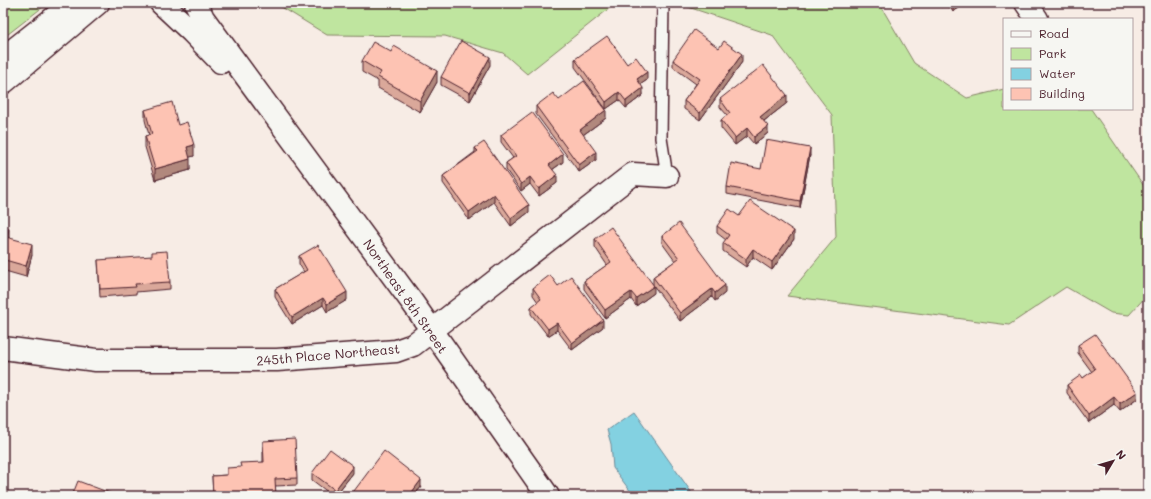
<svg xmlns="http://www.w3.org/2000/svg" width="1151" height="499" font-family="Mali,sans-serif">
  <rect width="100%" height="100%" fill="#f7ece5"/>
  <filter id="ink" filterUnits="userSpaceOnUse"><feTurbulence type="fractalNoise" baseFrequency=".025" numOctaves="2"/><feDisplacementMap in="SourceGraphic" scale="8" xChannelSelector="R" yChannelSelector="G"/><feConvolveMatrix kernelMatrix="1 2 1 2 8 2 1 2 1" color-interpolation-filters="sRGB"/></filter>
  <g filter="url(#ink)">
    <g fill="#bfe59f" stroke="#848265">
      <path d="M 3,3 L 48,3 L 3,38 Z"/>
      <path d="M 275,3 L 616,3 L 527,74 L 503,53 L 445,36 L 327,35 Z"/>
      <path d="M 689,3 L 879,3 L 914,63 L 967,98 L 1004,89 L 1004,109 L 1091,109 L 1148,192 L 1148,294 L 1129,315 L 1111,313 L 1066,287 L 1009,325 L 787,296 L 836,237 L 832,115 L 772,35 L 688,7 Z"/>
    </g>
    <path fill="#83d1e1" stroke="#6c8a98" d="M 634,411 L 694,496 L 634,496 L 613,468 L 611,444 L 607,430 Z"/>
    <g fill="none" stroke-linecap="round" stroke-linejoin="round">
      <g stroke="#4a1f2b" stroke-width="14">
        <path id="service" d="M 663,3 L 661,138 L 667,176"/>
      </g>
      <g stroke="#4a1f2b" stroke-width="25">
        <g id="minor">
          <path d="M 1026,3 L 1037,19"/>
          <path d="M 3,348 L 96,360 L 277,360 L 396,351 L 413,345 L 633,174 L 667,176"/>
        </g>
      </g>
      <g stroke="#4a1f2b" stroke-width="25">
        <g id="tertiary">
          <path d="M 161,3 L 192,32 L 221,62"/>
          <path d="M 196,3 L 203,18 L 412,302 L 548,496"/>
          <path d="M 3,58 L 73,3"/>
          <path d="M 3,83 L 98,3"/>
        </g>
      </g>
      <use href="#service" stroke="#f6f6f2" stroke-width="11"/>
      <use href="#minor" stroke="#f6f6f2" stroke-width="22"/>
      <use href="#tertiary" stroke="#f6f6f2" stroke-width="22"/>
    </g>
    <g fill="#daa89a" stroke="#4a1f2b">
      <path d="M 938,3 L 946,3 L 941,7 Z"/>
      <path d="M 947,3 L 966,3 L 953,12 Z"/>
      <path d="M 719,48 L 742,62 L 700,120 L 684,109 L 684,101 L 696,84 L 673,67 L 673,60 Z"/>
      <path d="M 575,59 L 627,64 L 647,80 L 641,84 L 643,95 L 626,108 L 619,100 L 606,109 L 575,67 Z"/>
      <path d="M 362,61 L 437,82 L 420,112 L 378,88 L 378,81 L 362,72 Z"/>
      <path d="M 490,65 L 470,101 L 441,85 L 441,77 Z"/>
      <path d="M 720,99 L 787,103 L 764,121 L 768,133 L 754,144 L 747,136 L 735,145 L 721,128 L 721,120 L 727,115 L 720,107 Z"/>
      <path d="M 536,106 L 606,118 L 583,135 L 596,160 L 579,172 L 536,114 Z"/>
      <path d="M 145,110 L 178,125 L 194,156 L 189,157 L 190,170 L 155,180 L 145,147 L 145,136 L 149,135 L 145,120 Z"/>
      <path d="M 501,135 L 563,162 L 552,170 L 557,183 L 539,196 L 530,184 L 521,191 L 506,170 L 506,163 L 513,158 L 501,142 Z"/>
      <path d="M 475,148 L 529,212 L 511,226 L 494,202 L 469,220 L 443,183 L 443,176 L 475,152 Z"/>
      <path d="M 810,155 L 800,208 L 727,194 L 727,187 L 761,169 Z"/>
      <path d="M 739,216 L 794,239 L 772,270 L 753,257 L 746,267 L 723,251 L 723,243 L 726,240 L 717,233 L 717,226 Z"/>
      <path d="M 3,226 L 9,238 L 32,255 L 26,277 L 5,271 L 3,278 Z"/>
      <path d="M 662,236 L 725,293 L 715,301 L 712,297 L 680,321 L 653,285 L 653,277 L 675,261 L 662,243 Z"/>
      <path d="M 595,239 L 654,293 L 636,306 L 631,299 L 605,318 L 584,289 L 584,281 L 607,265 L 595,247 Z"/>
      <path d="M 299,256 L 347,300 L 327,312 L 323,305 L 292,324 L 275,297 L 275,289 L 304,272 L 299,264 Z"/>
      <path d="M 98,260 L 170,282 L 170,289 L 136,292 L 136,294 L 100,297 Z"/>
      <path d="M 558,286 L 603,327 L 572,350 L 557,330 L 548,336 L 531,314 L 531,307 L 538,302 L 533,295 L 533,288 Z"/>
      <path d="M 1078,345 L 1137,399 L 1120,412 L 1114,405 L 1089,423 L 1067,393 L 1067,385 L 1083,378 L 1092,372 L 1078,353 Z"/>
      <path d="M 263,441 L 297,478 L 297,485 L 275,486 L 276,496 L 213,496 L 212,476 L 227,475 L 263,462 Z"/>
      <path d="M 312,473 L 353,473 L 335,496 L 333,496 L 312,480 Z"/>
      <path d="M 421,487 L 414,496 L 351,496 L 351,495 Z"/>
    </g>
    <g fill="#b1887d" stroke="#4a1f2b">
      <path d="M 941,3 L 946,3 L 941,7 Z"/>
      <path d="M 956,3 L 966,3 L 953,12 L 953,5 Z"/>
      <path d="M 742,54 L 742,62 L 700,120 L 700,113 Z"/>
      <path d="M 490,57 L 490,65 L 470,101 L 470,93 Z"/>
      <path d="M 437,71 L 437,82 L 420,112 L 420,101 Z"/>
      <path d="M 647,72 L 647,80 L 637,87 L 637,79 Z"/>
      <path d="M 643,88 L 643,95 L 626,108 L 626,101 Z"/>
      <path d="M 619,92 L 619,100 L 606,109 L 606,102 Z"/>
      <path d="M 787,95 L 787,103 L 760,124 L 760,117 Z"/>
      <path d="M 606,110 L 606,118 L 580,137 L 580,130 Z"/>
      <path d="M 768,126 L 768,133 L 754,144 L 754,137 Z"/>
      <path d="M 747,128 L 747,136 L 735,145 L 735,138 Z"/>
      <path d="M 194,145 L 194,156 L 187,158 L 187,147 Z"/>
      <path d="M 810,148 L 810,155 L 800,208 L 800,201 Z"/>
      <path d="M 596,152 L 596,160 L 579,172 L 579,165 Z"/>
      <path d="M 563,154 L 563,162 L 549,172 L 549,165 Z"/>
      <path d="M 190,159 L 190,170 L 155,180 L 155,169 Z"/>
      <path d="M 557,175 L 557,183 L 539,196 L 539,189 Z"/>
      <path d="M 530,177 L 530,184 L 521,191 L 521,184 Z"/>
      <path d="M 494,194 L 494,202 L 469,220 L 469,212 Z"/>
      <path d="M 529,205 L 529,212 L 511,226 L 511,218 Z"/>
      <path d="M 9,228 L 9,238 L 6,237 Z"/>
      <path d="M 794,231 L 794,239 L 772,270 L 772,262 Z"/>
      <path d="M 32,244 L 32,255 L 26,277 L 26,266 Z"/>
      <path d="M 753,249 L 753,257 L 746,267 L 746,259 Z"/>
      <path d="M 5,260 L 5,271 L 3,278 L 3,267 Z"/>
      <path d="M 725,285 L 725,293 L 715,301 L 715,293 Z"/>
      <path d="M 654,286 L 654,293 L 636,306 L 636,298 Z"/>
      <path d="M 712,289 L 712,297 L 680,321 L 680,313 Z"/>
      <path d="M 347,292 L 347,300 L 327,312 L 327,304 Z"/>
      <path d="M 631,292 L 631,299 L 605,318 L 605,310 Z"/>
      <path d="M 323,298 L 323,305 L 292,324 L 292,317 Z"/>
      <path d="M 603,320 L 603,327 L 572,350 L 572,343 Z"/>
      <path d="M 557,323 L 557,330 L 548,336 L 548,329 Z"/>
      <path d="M 1137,392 L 1137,399 L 1120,412 L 1120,404 Z"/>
      <path d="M 1114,397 L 1114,405 L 1089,423 L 1089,416 Z"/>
      <path d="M 353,466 L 353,473 L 335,496 L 335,490 Z"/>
      <path d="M 421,480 L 421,487 L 414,496 L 409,496 Z"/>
      <path d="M 388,491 L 388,496 L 385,496 Z"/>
    </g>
    <g fill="#fdc3b3" stroke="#4a1f2b">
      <path d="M 694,30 L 719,48 L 724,41 L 742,54 L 700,113 L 684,101 L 700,79 L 673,60 Z"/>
      <path d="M 607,36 L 627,64 L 636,57 L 647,72 L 637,79 L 643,88 L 626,101 L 619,92 L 606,102 L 575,59 Z"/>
      <path d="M 461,41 L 490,57 L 470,93 L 441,77 Z"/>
      <path d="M 373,42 L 391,52 L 394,46 L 437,71 L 420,101 L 378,77 L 381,72 L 362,61 Z"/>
      <path d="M 763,65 L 787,95 L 760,117 L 768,126 L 754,137 L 747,128 L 735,138 L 721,120 L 730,113 L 720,99 Z"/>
      <path d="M 584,81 L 606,110 L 580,130 L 596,152 L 579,165 L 536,106 L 553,93 L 559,100 Z"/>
      <path d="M 172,102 L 178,125 L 187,122 L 194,145 L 187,147 L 190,159 L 155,169 L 145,136 L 152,134 L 145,110 Z"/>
      <path d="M 532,112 L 563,154 L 549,165 L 557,175 L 539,189 L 530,177 L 521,184 L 506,163 L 516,156 L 501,135 Z"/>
      <path d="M 766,140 L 810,148 L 800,201 L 727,187 L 731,163 L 761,169 Z"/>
      <path d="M 484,142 L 529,205 L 511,218 L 494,194 L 469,212 L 443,176 L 478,151 L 475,148 Z"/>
      <path d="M 750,201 L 794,231 L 772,262 L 753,249 L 746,259 L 723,243 L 729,235 L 717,226 L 729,209 L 739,216 Z"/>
      <path d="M 679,223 L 725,285 L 715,293 L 712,289 L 680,313 L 653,277 L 679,258 L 662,236 Z"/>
      <path d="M 3,226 L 9,228 L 6,237 L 32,244 L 26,266 L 5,260 L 3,267 Z"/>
      <path d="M 611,227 L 654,286 L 636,298 L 631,292 L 605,310 L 584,281 L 611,262 L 595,239 Z"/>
      <path d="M 318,245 L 347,292 L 327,304 L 323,298 L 292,317 L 275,289 L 307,270 L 299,256 Z"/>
      <path d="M 167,251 L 170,282 L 135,284 L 136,287 L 100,289 L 98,260 L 152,256 L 152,252 Z"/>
      <path d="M 550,275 L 558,286 L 571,276 L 603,320 L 572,343 L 557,323 L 548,329 L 531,307 L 541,299 L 533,288 Z"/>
      <path d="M 1095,334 L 1137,392 L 1120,404 L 1114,397 L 1089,416 L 1067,385 L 1081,375 L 1083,378 L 1095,369 L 1078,345 Z"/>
      <path d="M 295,439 L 297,478 L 275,479 L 276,496 L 213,496 L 212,476 L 227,475 L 227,468 L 241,467 L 240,463 L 264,462 L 263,441 Z"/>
      <path d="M 330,449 L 353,466 L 335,490 L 312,473 Z"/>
      <path d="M 384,451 L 421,480 L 409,496 L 394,496 L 388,491 L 385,496 L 352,496 L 351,495 Z"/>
      <path d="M 78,481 L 118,496 L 72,496 Z"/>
    </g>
  </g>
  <g text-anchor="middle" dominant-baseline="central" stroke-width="3" stroke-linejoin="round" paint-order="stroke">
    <g font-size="13" fill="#4a1f2b" stroke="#f6f6f2">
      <text transform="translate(406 296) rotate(55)">Northeast 8th Street</text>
      <text transform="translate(328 354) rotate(-5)">245th Place Northeast</text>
    </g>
  </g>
  <rect width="1151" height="499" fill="none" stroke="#f6f6f2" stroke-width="16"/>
  <rect x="8" y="8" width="1135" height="483" fill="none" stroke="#4a1f2b" stroke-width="1.5" filter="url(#ink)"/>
  <rect x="1003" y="18" width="130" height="92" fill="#f6f6f2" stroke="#b1a0a2"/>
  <rect x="1011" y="31" width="20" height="6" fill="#f6f6f2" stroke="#b1a0a2"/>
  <text x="1039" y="38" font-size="12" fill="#4a1f2b">Road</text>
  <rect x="1011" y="48" width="20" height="12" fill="#bfe59f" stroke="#b1a0a2"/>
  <text x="1039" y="58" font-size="12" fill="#4a1f2b">Park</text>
  <rect x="1011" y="68" width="20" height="12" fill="#83d1e1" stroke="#b1a0a2"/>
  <text x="1039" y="78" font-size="12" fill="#4a1f2b">Water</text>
  <rect x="1011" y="88" width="20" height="12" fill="#fdc3b3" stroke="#b1a0a2"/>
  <text x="1039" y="98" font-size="12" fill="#4a1f2b">Building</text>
  <g transform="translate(1113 461) rotate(52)" stroke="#f6f6f2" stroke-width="3" paint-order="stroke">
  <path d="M0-3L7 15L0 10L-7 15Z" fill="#4a1f2b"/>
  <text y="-6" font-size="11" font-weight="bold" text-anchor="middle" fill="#4a1f2b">N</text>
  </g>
</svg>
